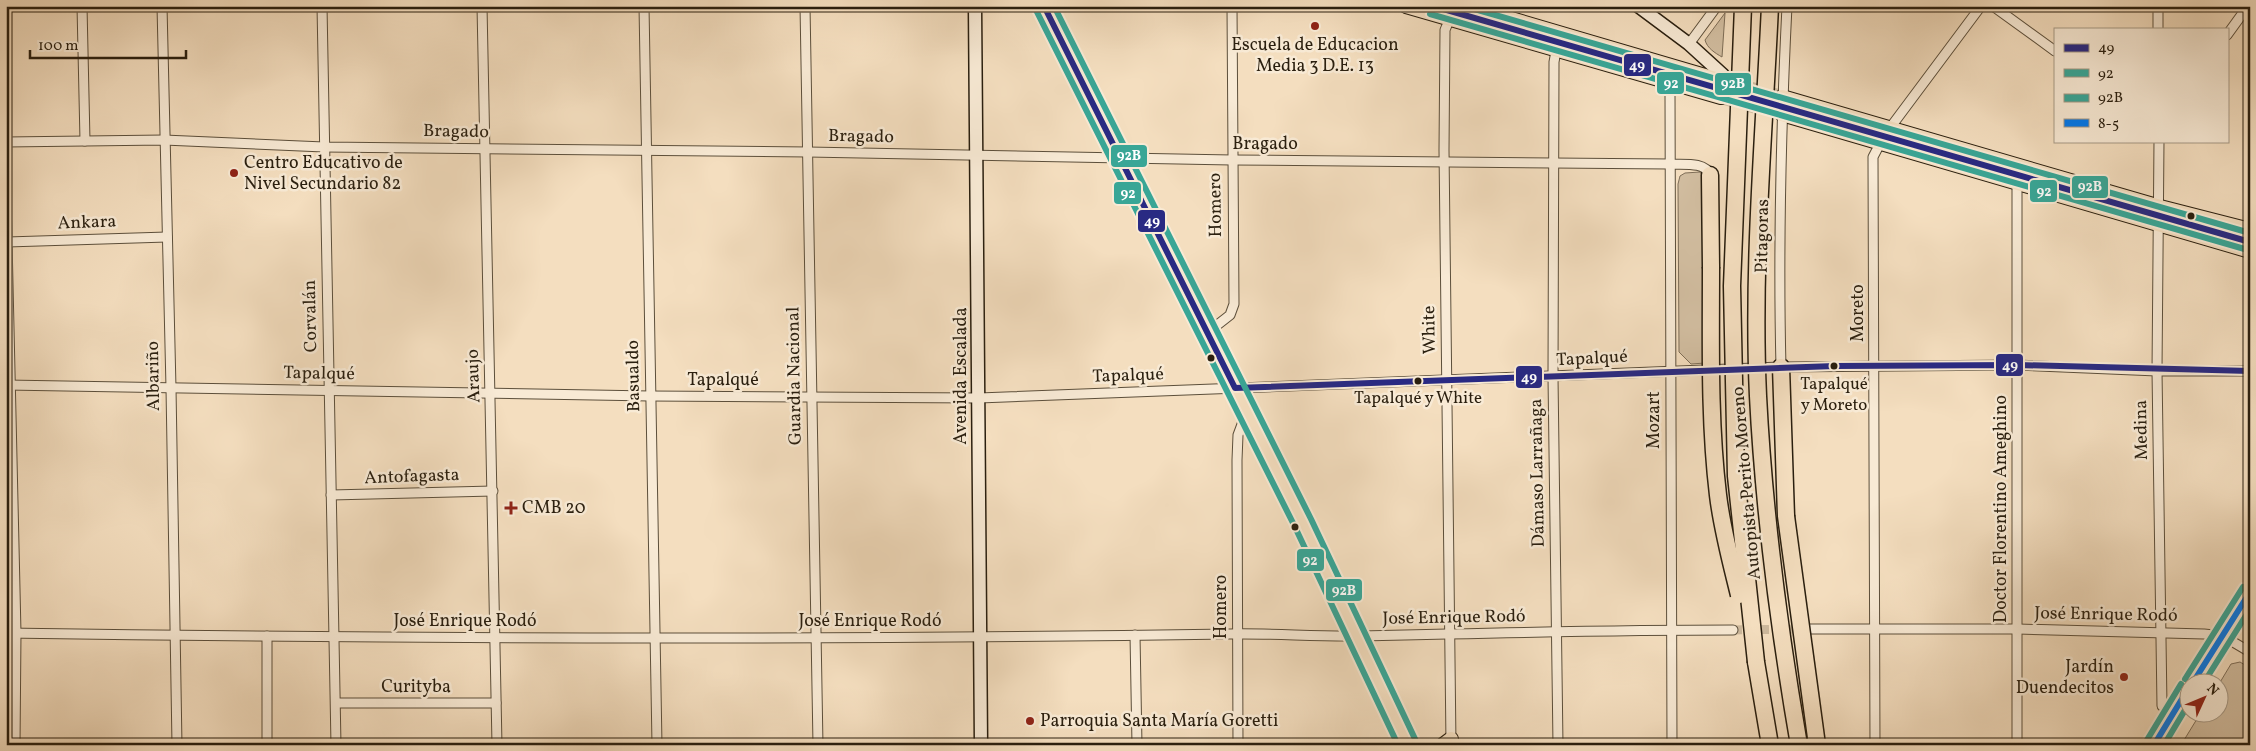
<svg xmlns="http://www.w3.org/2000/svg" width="2256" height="751" font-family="Vollkorn,serif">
  <rect width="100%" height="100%" fill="#f4debf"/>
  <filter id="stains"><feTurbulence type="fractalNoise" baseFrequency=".004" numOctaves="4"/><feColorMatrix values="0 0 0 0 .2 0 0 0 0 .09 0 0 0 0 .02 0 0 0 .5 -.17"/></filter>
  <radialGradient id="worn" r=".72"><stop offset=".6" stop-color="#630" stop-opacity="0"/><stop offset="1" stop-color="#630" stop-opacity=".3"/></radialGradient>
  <g fill="#d2bea1" stroke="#7e6e58">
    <path d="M 1725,13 L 1722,57 C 1715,53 1707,48 1705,40 Z"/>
    <path d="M 1700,172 L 1702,175 L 1705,363 L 1691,364 L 1679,352 L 1678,184 L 1680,176 L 1685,173 Z"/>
    <path d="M 2240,662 L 2250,668 L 2250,745 L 2181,745 L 2200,714 L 2218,714 L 2219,684 L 2231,664 Z"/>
  </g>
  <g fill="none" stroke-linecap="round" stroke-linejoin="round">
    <path stroke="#ccb89c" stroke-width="9" stroke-dasharray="9 4.5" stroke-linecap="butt" d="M 1733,630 L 1803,629"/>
    <g stroke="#ccb89c" stroke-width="14" stroke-dasharray="14 7" stroke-linecap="butt">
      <path d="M 1722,81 L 1782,97"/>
      <path d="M 1721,97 L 1782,114"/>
    </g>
    <g stroke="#5c4f3b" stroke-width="11">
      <g id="street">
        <path d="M 82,6 L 85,141"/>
        <path d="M 162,6 L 171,388 L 177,745"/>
        <path d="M 322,6 L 336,745"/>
        <path d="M 482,6 L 497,745"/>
        <path d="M 644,6 L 657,745"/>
        <path d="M 805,6 L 818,745"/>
        <path d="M 1993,6 L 2055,51"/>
        <path d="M 2158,6 L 2158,29"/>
        <path d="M 2227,35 L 2248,6"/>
        <path d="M 1689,44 L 1717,6"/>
        <path d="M 1556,51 L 1554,62 L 1553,377 L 1558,745"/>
        <path d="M 2159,141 L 2157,371 L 2162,706 L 2173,713"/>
        <path d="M 6,142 L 164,140 L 324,147 L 808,152 L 1232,160 L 1669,164 C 1682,165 1705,161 1710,175"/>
        <path d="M 2017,183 L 2017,745"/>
        <path d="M 6,197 L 16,633 L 15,745"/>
        <path d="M 7,242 L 167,237"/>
        <path d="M 1207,333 L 1230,315 L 1234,304 L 1232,6"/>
        <path d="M 1781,367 C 1778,247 1781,127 1787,6"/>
        <path d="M 6,385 L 650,396 L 979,398 L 1781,367 L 2017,365 L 2157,371 L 2250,371"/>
        <path d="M 331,495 L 493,491"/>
        <path d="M 1806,629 L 2018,629 L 2204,634 L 2223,636 L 2250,652"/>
        <path d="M 6,633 C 414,639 822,640 1230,634 C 1273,633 1316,637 1360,636 C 1484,633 1608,630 1733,630"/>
        <path d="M 1135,635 L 1137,745"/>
        <path d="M 336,703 L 496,703"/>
        <path d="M 1451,744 L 1444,150 L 1445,30 L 1455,6"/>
        <path d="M 267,745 L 267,636"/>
        <path d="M 1238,745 L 1237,460 L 1238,435 L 1247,411"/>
        <path d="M 1672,745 L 1670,93 L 1673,79"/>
        <path d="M 1875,745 L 1873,157 L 1884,136 L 1981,6"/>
      </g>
    </g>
    <g stroke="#2a1f0f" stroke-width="15">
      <g id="secondary">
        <path d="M 975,6 L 981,745"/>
        <path d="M 1638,6 L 1689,44 L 1723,75"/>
        <path d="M 2192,684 L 2250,592"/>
        <path d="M 2154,745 L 2188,689"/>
      </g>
    </g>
    <g stroke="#2a1f0f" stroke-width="16">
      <g id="primary">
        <path d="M 1044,6 L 1303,523 L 1408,745"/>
        <path d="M 1406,6 L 1721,97"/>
        <path d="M 1467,6 L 1722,81"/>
        <path d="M 1782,97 L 2160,207 L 2250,230"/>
        <path d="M 1782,114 L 2250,251"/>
        <path d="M 1443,745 L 1451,739"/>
      </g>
    </g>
    <g stroke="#2a1f0f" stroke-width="19">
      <g id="highway">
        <path d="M 1710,175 L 1711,267"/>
        <path d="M 1781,367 L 1786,516"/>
        <path d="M 1756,662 L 1770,745"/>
      </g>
    </g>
    <use href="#street" stroke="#f8ead5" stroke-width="9"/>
    <use href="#secondary" stroke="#f8ead5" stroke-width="12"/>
    <use href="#primary" stroke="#f4debf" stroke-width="14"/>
    <use href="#highway" stroke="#f4debf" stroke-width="16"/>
    <g stroke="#2a1f0f" stroke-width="19" stroke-linecap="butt">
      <g id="highway-bridge">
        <path d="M 1743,6 L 1732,286 L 1736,476 L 1756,662"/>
        <path d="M 1770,6 C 1764,136 1752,266 1758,396 C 1764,513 1779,629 1799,745"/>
        <path d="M 1711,267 C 1711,343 1709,420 1718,495 C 1722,529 1731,562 1739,595"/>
        <path d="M 1786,516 L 1817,745"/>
      </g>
    </g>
    <use href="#highway-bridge" stroke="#f4debf" stroke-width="16"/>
    <g stroke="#f8ead5" stroke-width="10">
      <g id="bus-1">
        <path d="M 1044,6 L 1235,388 L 1835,366 L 2018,365 L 2250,371"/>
        <path d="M 1433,6 L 2250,242"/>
      </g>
    </g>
    <g stroke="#f8ead5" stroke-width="10">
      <g id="bus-2">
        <path d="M 1036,10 L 1295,527 L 1398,745"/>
        <path d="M 1430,14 L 2248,250"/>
        <path d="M 2203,684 L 2250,609"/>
        <path d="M 2164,745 L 2188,705"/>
      </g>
    </g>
    <g stroke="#f8ead5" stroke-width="10">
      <g id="bus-3">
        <path d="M 1054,6 L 1311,519 L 1416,741"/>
        <path d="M 1464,6 L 2250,233"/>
        <path d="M 2185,679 L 2243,587"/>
        <path d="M 2147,740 L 2181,684"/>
      </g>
    </g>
    <g stroke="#f8ead5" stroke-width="10">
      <g id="bus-4">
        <path d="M 2192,684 L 2250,592"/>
        <path d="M 2154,745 L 2188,689"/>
      </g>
    </g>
    <use href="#bus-1" stroke="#292a83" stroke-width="6"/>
    <use href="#bus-2" stroke="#39a696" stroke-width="6"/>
    <use href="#bus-3" stroke="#39a696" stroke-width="6"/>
    <use href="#bus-4" stroke="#0079ef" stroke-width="6"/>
  </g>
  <g fill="#8f2418" stroke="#f8ead5" stroke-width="2">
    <circle cx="1315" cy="26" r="5"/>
    <circle cx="234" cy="173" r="5"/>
    <path d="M508.5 500.5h5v5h5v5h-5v5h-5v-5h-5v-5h5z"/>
    <circle cx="2124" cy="677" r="5"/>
    <circle cx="1030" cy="721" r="5"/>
  </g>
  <g fill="#2a1f0f" stroke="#f8ead5" stroke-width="2">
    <circle cx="2191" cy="216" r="4.5"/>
    <circle cx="1211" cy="358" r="4.5"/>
    <circle cx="1834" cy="366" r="4.5"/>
    <circle cx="1418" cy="381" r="4.5"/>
    <circle cx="1295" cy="527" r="4.5"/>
  </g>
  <g text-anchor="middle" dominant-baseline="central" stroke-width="5" stroke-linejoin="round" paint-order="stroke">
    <g font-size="17" fill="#2a1f0f" stroke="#f8ead5">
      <text x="1834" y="384">Tapalqué<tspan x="1834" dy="21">y Moreto</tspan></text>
      <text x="1418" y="398">Tapalqué y White</text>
    </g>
    <g font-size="18" fill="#2a1f0f" stroke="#f8ead5" text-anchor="start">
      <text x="1315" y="45" text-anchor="middle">Escuela de Educacion<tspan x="1315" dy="21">Media 3 D.E. 13</tspan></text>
      <text x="244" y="163">Centro Educativo de<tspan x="244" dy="21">Nivel Secundario 82</tspan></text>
      <text x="522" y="508">CMB 20</text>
      <text x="2114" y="667" text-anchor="end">Jardín<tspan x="2114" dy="21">Duendecitos</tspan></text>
      <text x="1040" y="721">Parroquia Santa María Goretti</text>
    </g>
    <g font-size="18" fill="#2a1f0f" stroke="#f8ead5">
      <text transform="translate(456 132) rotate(1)">Bragado</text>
      <text transform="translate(861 137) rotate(1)">Bragado</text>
      <text x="1265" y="144">Bragado</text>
      <text transform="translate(1216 205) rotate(-91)">Homero</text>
      <text transform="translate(87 223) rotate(-2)">Ankara</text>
      <text transform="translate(1763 236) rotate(-89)">Pitagoras</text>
      <text transform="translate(1858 313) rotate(-90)">Moreto</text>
      <text transform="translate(311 316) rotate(-91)">Corvalán</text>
      <text transform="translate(1430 330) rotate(-91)">White</text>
      <text transform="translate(1592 359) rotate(-3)">Tapalqué</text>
      <text transform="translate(319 374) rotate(1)">Tapalqué</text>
      <text transform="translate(154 376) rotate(-91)">Albariño</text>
      <text transform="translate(474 376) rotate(-92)">Araujo</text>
      <text transform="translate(634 376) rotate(-91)">Basualdo</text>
      <text transform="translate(795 376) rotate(-91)">Guardia Nacional</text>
      <text transform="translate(961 376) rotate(-90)">Avenida Escalada</text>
      <text transform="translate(1128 376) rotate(-2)">Tapalqué</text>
      <text x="723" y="380">Tapalqué</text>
      <text transform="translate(1654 420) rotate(-90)">Mozart</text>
      <text transform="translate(2142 430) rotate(-91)">Medina</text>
      <text transform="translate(1538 473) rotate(-91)">Dámaso Larrañaga</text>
      <text transform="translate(412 477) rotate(-2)">Antofagasta</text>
      <text transform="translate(1747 483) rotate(-95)">Autopista Perito Moreno</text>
      <text transform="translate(2001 509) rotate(-90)">Doctor Florentino Ameghino</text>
      <text transform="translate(1221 607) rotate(-90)">Homero</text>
      <text transform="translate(2106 615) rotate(1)">José Enrique Rodó</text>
      <text transform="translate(1454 618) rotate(-1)">José Enrique Rodó</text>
      <text x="465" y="621">José Enrique Rodó</text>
      <text x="870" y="621">José Enrique Rodó</text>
      <text x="416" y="687">Curityba</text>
    </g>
  </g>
  <g stroke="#f8ead5" stroke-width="2">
    <rect x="1623" y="53" width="29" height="24" rx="5" fill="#292a83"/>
    <rect x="1656" y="71" width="29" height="24" rx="5" fill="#39a696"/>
    <rect x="1714" y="72" width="38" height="24" rx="5" fill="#39a696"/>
    <rect x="1110" y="144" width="38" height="24" rx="5" fill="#39a696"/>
    <rect x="2071" y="175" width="38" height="24" rx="5" fill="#39a696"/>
    <rect x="2029" y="179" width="29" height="24" rx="5" fill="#39a696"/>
    <rect x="1113" y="181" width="29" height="24" rx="5" fill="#39a696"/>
    <rect x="1137" y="209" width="29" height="24" rx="5" fill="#292a83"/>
    <rect x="1995" y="353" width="29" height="24" rx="5" fill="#292a83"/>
    <rect x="1515" y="365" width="28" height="24" rx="5" fill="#292a83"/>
    <rect x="1296" y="548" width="29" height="24" rx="5" fill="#39a696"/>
    <rect x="1325" y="578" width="38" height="24" rx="5" fill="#39a696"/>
  </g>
  <g font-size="14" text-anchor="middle" font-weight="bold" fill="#fff">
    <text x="1637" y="70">49</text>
    <text x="1671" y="88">92</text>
    <text x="1733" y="88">92B</text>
    <text x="1129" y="160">92B</text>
    <text x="2090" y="191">92B</text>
    <text x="2044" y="196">92</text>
    <text x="1128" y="198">92</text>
    <text x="1152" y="226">49</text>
    <text x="2010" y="370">49</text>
    <text x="1529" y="382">49</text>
    <text x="1310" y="565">92</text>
    <text x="1344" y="595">92B</text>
  </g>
  <rect width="2256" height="751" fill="none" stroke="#f4debf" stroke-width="25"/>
  <rect x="8" y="8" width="2241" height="736" fill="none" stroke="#2a1f0f" stroke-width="2.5"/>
  <rect x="12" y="12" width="2231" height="726" fill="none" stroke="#2a1f0f"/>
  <rect x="2054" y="28" width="175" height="115" fill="#f8ead5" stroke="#a69986"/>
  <rect x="2064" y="44" width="25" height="8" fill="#292a83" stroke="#a69986"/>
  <text x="2098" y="52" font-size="15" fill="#2a1f0f">49</text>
  <rect x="2064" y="69" width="25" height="8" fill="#39a696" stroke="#a69986"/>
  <text x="2098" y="78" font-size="15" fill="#2a1f0f">92</text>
  <rect x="2064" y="94" width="25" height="8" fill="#39a696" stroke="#a69986"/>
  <text x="2098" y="102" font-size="15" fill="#2a1f0f">92B</text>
  <rect x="2064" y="119" width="25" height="8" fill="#0079ef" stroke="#a69986"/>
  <text x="2098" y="128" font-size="15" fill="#2a1f0f">8-5</text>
  <g transform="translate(2204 698) rotate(46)"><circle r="24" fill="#f8ead5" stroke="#a69986"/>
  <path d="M0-4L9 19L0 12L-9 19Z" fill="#8f2418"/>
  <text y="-8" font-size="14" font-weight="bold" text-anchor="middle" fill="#2a1f0f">N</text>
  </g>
  <path d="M30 50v8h156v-8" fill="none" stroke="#2a1f0f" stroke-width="2.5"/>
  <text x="38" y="50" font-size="15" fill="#2a1f0f" stroke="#f8ead5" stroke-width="4" paint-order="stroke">100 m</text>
  <rect width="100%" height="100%" filter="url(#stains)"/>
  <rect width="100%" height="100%" fill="url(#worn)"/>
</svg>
